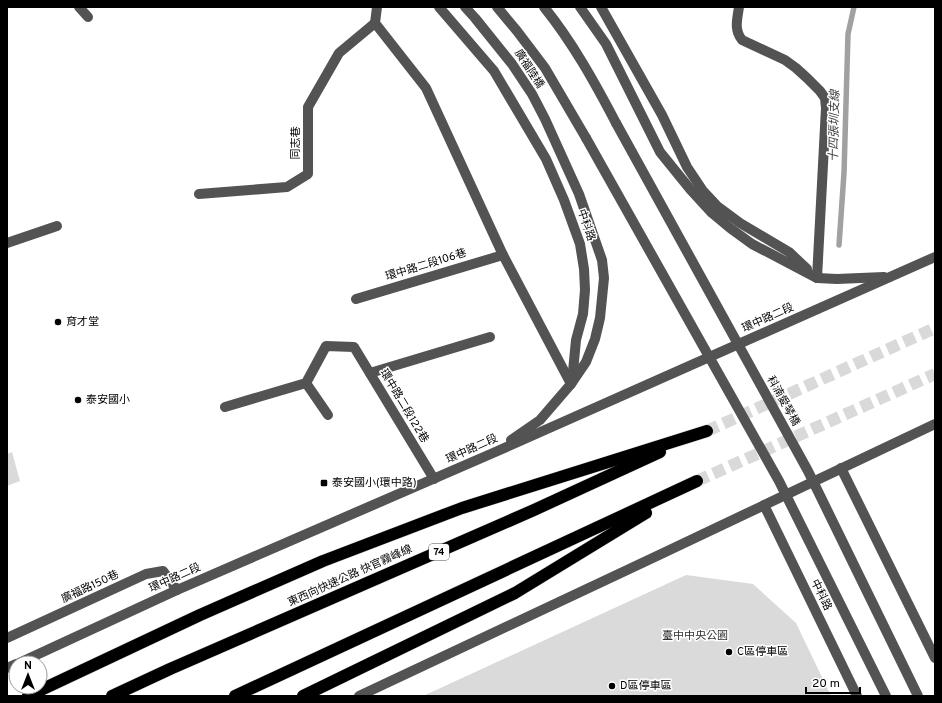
<svg xmlns="http://www.w3.org/2000/svg" width="942" height="703" font-family="Overpass,'Noto Sans TC',sans-serif">
  <rect width="100%" height="100%" fill="#fff"/>
  <g fill="#dadada">
    <path d="M 12,452 L 20,481 L 7,486 L 7,454 Z"/>
    <path d="M 686,575 L 753,584 L 796,623 L 831,696 L 423,696 Z"/>
  </g>
  <g fill="none" stroke-linecap="round" stroke-linejoin="round">
    <path stroke="#a1a1a1" stroke-width="5.5" d="M 839,245 L 844,173 L 848,34 L 854,7"/>
    <g stroke="#d9d9d9" stroke-width="12" stroke-dasharray="12 6" stroke-linecap="butt">
      <path d="M 707,431 L 935,328"/>
      <path d="M 697,481 L 935,374"/>
    </g>
    <g stroke="#dbdbdb" stroke-width="13">
      <g id="highway">
        <path d="M 28,696 L 200,615 L 323,561 L 462,508 L 707,431"/>
        <path d="M 112,696 L 170,669 L 534,510 L 660,452"/>
        <path d="M 235,696 L 697,481"/>
        <path d="M 303,696 L 515,593 L 646,513"/>
      </g>
    </g>
    <g stroke="#535353" stroke-width="10">
      <path d="M 79,7 L 88,17"/>
      <path d="M 377,7 L 375,23 L 426,88 L 503,255 L 571,384"/>
      <path d="M 439,7 L 494,71 L 546,159 L 564,200 L 580,244 L 584,269 L 585,290 L 583,314 L 576,340 L 572,382"/>
      <path d="M 465,7 L 475,18 L 512,64 L 532,94 L 545,119 L 579,194 L 602,260 L 604,278 L 600,318 L 595,339 L 586,362 L 571,384 L 540,420 L 511,440"/>
      <path d="M 497,7 L 517,31 L 545,68 L 586,138"/>
      <path d="M 544,7 C 573,43 595,83 616,123"/>
      <path d="M 580,7 L 606,44 L 660,152 L 690,189 L 712,213 L 730,228 L 752,244 L 817,278 L 837,279 L 884,277"/>
      <path d="M 601,7 L 662,115 L 687,167 L 703,191 L 717,206 L 740,223 L 789,252 L 807,269"/>
      <path d="M 739,7 C 737,20 734,30 742,40 L 785,60 L 796,68 L 807,78 L 820,91 L 825,98 L 826,108 L 817,278"/>
      <path d="M 199,194 L 287,187 L 308,174 L 308,107 L 339,53 L 375,23"/>
      <path d="M 7,243 L 57,226"/>
      <path d="M 356,299 L 503,255"/>
      <path d="M 370,373 L 490,337"/>
      <path d="M 306,383 L 328,415"/>
      <path d="M 225,407 L 306,383 L 326,346 L 354,347 L 434,479"/>
      <path d="M 841,468 L 935,658"/>
      <path d="M 764,505 L 857,696"/>
      <path d="M 7,638 L 146,574 L 163,571 L 177,590"/>
      <path d="M 19,663 L 177,590 L 493,453 L 935,257"/>
      <path d="M 7,668 L 16,664"/>
      <path d="M 359,696 L 659,555 L 935,424"/>
    </g>
    <use href="#highway" stroke="#000" stroke-width="12"/>
    <g stroke="#535353" stroke-width="10">
      <path d="M 616,123 L 808,471 L 918,696"/>
      <path d="M 586,138 L 779,481 L 886,696"/>
    </g>
  </g>
  <g fill="#000" stroke="#fff" stroke-width="1.5">
    <circle cx="58" cy="322" r="4"/>
    <circle cx="78" cy="400" r="4"/>
    <rect x="320" y="479" width="8" height="8" rx="2"/>
    <circle cx="729" cy="652" r="4"/>
    <circle cx="612" cy="686" r="4"/>
  </g>
  <g text-anchor="middle" dominant-baseline="central" stroke-width="3" stroke-linejoin="round" paint-order="stroke">
    <rect fill="#fff" stroke="#4c4c4c" stroke-width="1" x="429" y="544" width="20" height="16" rx="3"/>
    <g font-size="10" font-weight="bold" fill="#000">
      <text x="439" y="552">74</text>
    </g>
    <g font-size="11" fill="#000" stroke="#fff">
      <text transform="translate(529 69) rotate(57)">廣福陸橋</text>
      <text transform="translate(296 143) rotate(-90)">同志巷</text>
      <text transform="translate(586 225) rotate(71)">中科路</text>
      <text transform="translate(426 265) rotate(-17)">環中路二段106巷</text>
      <text transform="translate(768 318) rotate(-24)">環中路二段</text>
      <text transform="translate(783 401) rotate(61)">科湳愛琴橋</text>
      <text transform="translate(404 406) rotate(59)">環中路二段122巷</text>
      <text transform="translate(472 449) rotate(-24)">環中路二段</text>
      <text transform="translate(350 576) rotate(-24)">東西向快速公路 快官霧峰線</text>
      <text transform="translate(175 578) rotate(-24)">環中路二段</text>
      <text transform="translate(90 587) rotate(-25)">廣福路150巷</text>
      <text transform="translate(821 595) rotate(64)">中科路</text>
    </g>
    <g font-size="11" fill="#000" stroke="#fff" text-anchor="start">
      <text x="66" y="322">育才堂</text>
      <text x="86" y="400">泰安國小</text>
      <text x="332" y="483">泰安國小(環中路)</text>
      <text x="737" y="652">C區停車區</text>
      <text x="620" y="686">D區停車區</text>
    </g>
    <g font-size="11" fill="#313131" stroke="#fff">
      <text x="695" y="636">臺中中央公園</text>
    </g>
    <g font-size="12" font-style="italic" fill="#424242" stroke="#fff">
      <text transform="translate(835 126) rotate(-89)">十四張圳支線</text>
    </g>
  </g>
  <rect width="942" height="703" fill="none" stroke="#000000" stroke-width="16"/>
  <g transform="translate(28 675)"><circle r="19" fill="#ffffff" stroke="#999999"/>
  <path d="M0-3L7 15L0 10L-7 15Z" fill="#000000"/>
  <text y="-6" font-size="11" font-weight="bold" text-anchor="middle" fill="#000000">N</text>
  </g>
  <path d="M806 687v6h54v-6" fill="none" stroke="#000000" stroke-width="2"/>
  <text x="812" y="687" font-size="12" fill="#000000" stroke="#ffffff" stroke-width="3" paint-order="stroke">20 m</text>
</svg>
